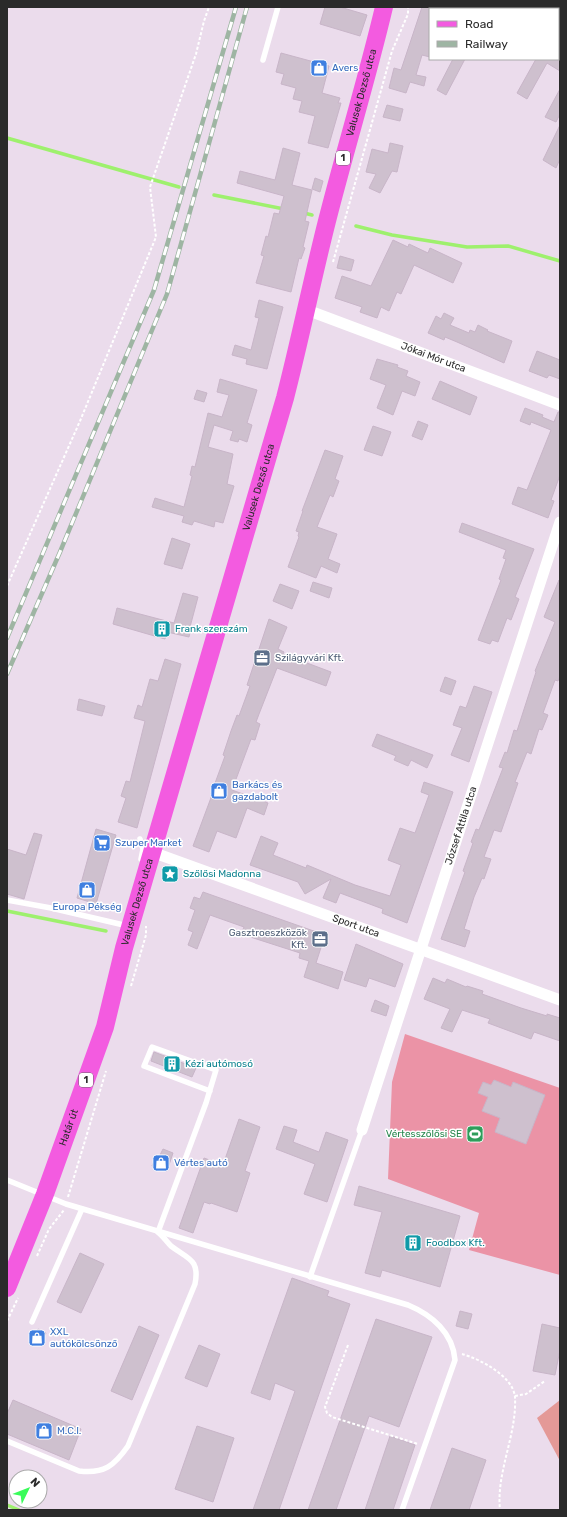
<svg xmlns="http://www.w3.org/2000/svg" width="567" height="1517" font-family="Rubik,sans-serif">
  <rect width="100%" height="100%" fill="#ebdcec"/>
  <path fill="#e49997" d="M 560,1400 L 560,1461 L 537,1418 Z"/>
  <path fill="#eb93a6" d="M 405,1034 L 560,1088 L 560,1275 L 469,1250 L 479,1213 L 388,1179 L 392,1082 Z"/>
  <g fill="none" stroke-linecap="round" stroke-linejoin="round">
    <g stroke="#9ef06d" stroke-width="3.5">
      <path d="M 7,138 L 179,187"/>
      <path d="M 214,195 L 284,209"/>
      <path d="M 304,213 L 312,215"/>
      <path d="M 356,226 L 392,235 L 467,247 L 508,246 L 560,261"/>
      <path d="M 7,911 L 106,931"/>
      <path d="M 7,1505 L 19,1510"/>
    </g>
  </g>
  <g fill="#cec0ce" stroke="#c8b5c8">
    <path d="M 325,7 L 340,7 L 367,15 L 360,36 L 320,24 Z"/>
    <path d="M 422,7 L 430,7 L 430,57 L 422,55 L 416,75 L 426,77 L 424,86 L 410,82 L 406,93 L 389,88 L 394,68 L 401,70 Z"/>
    <path d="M 281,53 L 329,66 L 322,93 L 340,98 L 338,103 L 341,103 L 328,148 L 308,143 L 315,116 L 299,112 L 302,101 L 293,99 L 296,88 L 281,84 L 284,74 L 276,72 Z"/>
    <path d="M 453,59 L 465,59 L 446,95 L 437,90 Z"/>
    <path d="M 536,59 L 560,59 L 560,71 L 547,63 L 527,99 L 517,93 Z"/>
    <path d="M 560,89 L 560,114 L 556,122 L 545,117 Z"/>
    <path d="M 387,105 L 403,109 L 400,121 L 383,117 Z"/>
    <path d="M 560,125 L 560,159 L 556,168 L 543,160 Z"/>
    <path d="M 390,143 L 403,146 L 397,172 L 392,171 L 380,193 L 369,188 L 376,174 L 366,172 L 372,149 L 388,153 Z"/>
    <path d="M 283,148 L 300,153 L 292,185 L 312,190 L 305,221 L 309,222 L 303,247 L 305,248 L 301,259 L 299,258 L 291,292 L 256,283 L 264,256 L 261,255 L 266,236 L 268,237 L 274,213 L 279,214 L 284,196 L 237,183 L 240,171 L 275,180 Z"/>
    <path d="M 315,178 L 323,181 L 320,192 L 312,189 Z"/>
    <path d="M 393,240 L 408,247 L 409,244 L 428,253 L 430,248 L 462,263 L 453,283 L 414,265 L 401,294 L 397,292 L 389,311 L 381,307 L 377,318 L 360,312 L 362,307 L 335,298 L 342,276 L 371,286 Z"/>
    <path d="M 340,256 L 354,260 L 351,271 L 337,268 Z"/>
    <path d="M 259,300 L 283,307 L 267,369 L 246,364 L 247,359 L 232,355 L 235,345 L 251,350 L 259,318 L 255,317 Z"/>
    <path d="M 444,313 L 454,318 L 450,325 L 469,333 L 470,330 L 475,332 L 478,325 L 488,330 L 487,331 L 512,341 L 504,363 L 457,342 L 445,337 L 444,340 L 428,333 L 436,316 L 441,319 Z"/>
    <path d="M 537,351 L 560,360 L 560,379 L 549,375 L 547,378 L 529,371 Z"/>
    <path d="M 377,359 L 398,365 L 397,367 L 408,371 L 406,376 L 420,382 L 415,396 L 402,391 L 393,415 L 377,408 L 386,385 L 370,379 Z"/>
    <path d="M 220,379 L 257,390 L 247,423 L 252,425 L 247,442 L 239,439 L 238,442 L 230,440 L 233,431 L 214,425 L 208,447 L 233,454 L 227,484 L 234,486 L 223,523 L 215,521 L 214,527 L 194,521 L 192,525 L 182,522 L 184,516 L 152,507 L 155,498 L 184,507 L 192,476 L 190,475 L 192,466 L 195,467 L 208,413 L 222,417 L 229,395 L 217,392 Z"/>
    <path d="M 440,381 L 477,397 L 470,415 L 432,399 Z"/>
    <path d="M 197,390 L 207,393 L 204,402 L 194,399 Z"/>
    <path d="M 525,408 L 543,415 L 542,417 L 554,422 L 558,412 L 560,412 L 560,475 L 551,500 L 554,501 L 548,518 L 512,504 L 518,487 L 527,490 L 551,430 L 531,422 L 530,425 L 520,421 Z"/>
    <path d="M 418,421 L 428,425 L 422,440 L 412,436 Z"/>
    <path d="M 373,426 L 391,432 L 382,456 L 364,450 Z"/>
    <path d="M 325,450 L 343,456 L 335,479 L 339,481 L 333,497 L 330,495 L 317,527 L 337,534 L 328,559 L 340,564 L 337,573 L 321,566 L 316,578 L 288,567 L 299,537 L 298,536 L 299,532 L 296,531 L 303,511 L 302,511 Z"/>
    <path d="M 462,523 L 534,549 L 515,597 L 519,599 L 511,620 L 507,618 L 498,642 L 492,640 L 490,644 L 478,640 L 501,580 L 499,579 L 506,559 L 503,558 L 506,550 L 459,532 Z"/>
    <path d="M 172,538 L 190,544 L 182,569 L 164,564 Z"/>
    <path d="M 559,580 L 560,676 L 558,681 L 555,680 L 543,713 L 548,715 L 542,730 L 539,729 L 531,754 L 527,752 L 515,782 L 518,783 L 501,832 L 494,830 L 484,857 L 491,859 L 484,879 L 482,878 L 474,897 L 464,929 L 470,931 L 465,947 L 441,939 L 465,872 L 463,871 L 473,843 L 471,842 L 476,829 L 479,830 L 503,768 L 499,767 L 505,752 L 507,753 L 514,730 L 517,731 L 536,672 L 535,671 L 555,622 L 544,617 Z"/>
    <path d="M 313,582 L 332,588 L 329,598 L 310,591 Z"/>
    <path d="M 280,584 L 299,591 L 292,609 L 273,601 Z"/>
    <path d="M 183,593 L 198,597 L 190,627 L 191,628 L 189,637 L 167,632 L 165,639 L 113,624 L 117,608 L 174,623 Z"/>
    <path d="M 269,619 L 287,627 L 278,649 L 284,652 L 283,654 L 331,672 L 326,686 L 277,668 L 259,714 L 256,722 L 260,724 L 255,740 L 251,739 L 232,790 L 268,803 L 264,815 L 247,808 L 236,838 L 217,831 L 209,852 L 193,846 L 212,795 L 211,794 L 225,756 L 223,755 L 231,731 L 237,715 L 239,716 L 250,686 L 247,685 Z"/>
    <path d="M 165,659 L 181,664 L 137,828 L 118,822 L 126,798 L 121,796 L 126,781 L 130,782 L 145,721 L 134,718 L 138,705 L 142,707 L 150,679 L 158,681 Z"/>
    <path d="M 445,677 L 456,681 L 451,695 L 440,691 Z"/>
    <path d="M 474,686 L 492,692 L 469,762 L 451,755 L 462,728 L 453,725 L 460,706 L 466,708 Z"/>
    <path d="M 79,699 L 105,706 L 102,716 L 77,710 Z"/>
    <path d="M 377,734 L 433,755 L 427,768 L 411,760 L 408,766 L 394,760 L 396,756 L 372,746 Z"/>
    <path d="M 424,782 L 453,792 L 407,923 L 382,913 L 383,909 L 340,893 L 336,903 L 323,898 L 331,879 L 305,894 L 298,882 L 250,865 L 261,836 L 278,843 L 273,855 L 306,868 L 307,865 L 355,885 L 390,896 L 401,865 L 388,860 L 400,828 L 415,833 L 429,795 L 421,792 Z"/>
    <path d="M 96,829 L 116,835 L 96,904 L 77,898 Z"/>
    <path d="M 34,833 L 42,835 L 24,899 L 7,894 L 7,849 L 26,855 Z"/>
    <path d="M 203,892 L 325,935 L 316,963 L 343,972 L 338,989 L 304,977 L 309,961 L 299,958 L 300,953 L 241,934 L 244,927 L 210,915 L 197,949 L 188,945 L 193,932 L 188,930 L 195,910 L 190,908 L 194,897 L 200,899 Z"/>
    <path d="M 356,944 L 403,964 L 395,987 L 369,978 L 366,987 L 344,980 Z"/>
    <path d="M 433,978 L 445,983 L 447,979 L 466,987 L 467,986 L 483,991 L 482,994 L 521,1008 L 547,1016 L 547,1014 L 560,1018 L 560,1041 L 534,1032 L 531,1039 L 488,1023 L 490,1019 L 462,1010 L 452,1032 L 441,1028 L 450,1009 L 424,999 Z"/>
    <path d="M 375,1000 L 389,1006 L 386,1016 L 371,1011 Z"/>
    <path d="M 154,1052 L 196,1068 L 192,1077 L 151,1061 Z"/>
    <path d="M 494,1080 L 511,1087 L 513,1082 L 545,1095 L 526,1144 L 495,1132 L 500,1118 L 482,1111 L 488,1097 L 478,1093 L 483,1082 L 491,1085 Z"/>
    <path d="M 239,1119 L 260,1127 L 245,1171 L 250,1173 L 237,1212 L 211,1203 L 210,1204 L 204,1202 L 193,1233 L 179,1228 L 204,1158 L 223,1165 Z"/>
    <path d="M 284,1126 L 297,1130 L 293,1142 L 319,1152 L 326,1132 L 348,1140 L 327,1202 L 304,1194 L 315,1164 L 276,1149 Z"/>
    <path d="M 163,1149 L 173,1153 L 167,1171 L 152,1166 L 156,1156 L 159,1157 Z"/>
    <path d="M 359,1186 L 460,1216 L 440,1287 L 382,1270 L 380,1277 L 365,1273 L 382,1212 L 354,1205 Z"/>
    <path d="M 80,1253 L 104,1264 L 81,1313 L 57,1302 Z"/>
    <path d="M 292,1278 L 329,1291 L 327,1296 L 350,1304 L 279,1510 L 253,1510 L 295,1391 L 275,1383 L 270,1400 L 251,1393 Z"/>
    <path d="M 460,1311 L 472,1314 L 468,1329 L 456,1326 Z"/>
    <path d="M 376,1319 L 432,1337 L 399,1427 L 369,1416 L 336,1510 L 308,1510 Z"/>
    <path d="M 542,1324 L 560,1328 L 560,1350 L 555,1375 L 533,1371 Z"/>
    <path d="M 139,1326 L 159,1335 L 132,1400 L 111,1391 Z"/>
    <path d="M 38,1329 L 46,1333 L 41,1342 L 33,1339 Z"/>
    <path d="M 199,1345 L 220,1354 L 207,1387 L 185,1378 Z"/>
    <path d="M 13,1400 L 81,1429 L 69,1460 L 7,1434 L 7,1414 Z"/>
    <path d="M 197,1426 L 234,1438 L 213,1502 L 175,1489 Z"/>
    <path d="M 390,1436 L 415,1445 L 393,1510 L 365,1510 Z"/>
    <path d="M 452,1448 L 486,1460 L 469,1510 L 430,1510 Z"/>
  </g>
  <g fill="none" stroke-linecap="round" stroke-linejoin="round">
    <g stroke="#fff" stroke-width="2" stroke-dasharray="3 2" stroke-linecap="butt">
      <path d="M 333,262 L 392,51 L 408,14 L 408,7"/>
      <path d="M 7,586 L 80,421 L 156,237 L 150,187 L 196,54 L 204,21 L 209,7"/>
      <path d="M 131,986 L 146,935 L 146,926"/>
      <path d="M 68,1197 L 106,1071"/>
      <path d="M 37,1256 L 49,1229 L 64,1210"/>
      <path d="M 7,1321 L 18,1298"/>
      <path d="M 348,1345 L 325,1407 L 327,1413 L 332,1417 L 418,1444"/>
      <path d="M 462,1354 C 480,1359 513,1376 515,1397 C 517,1435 496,1472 500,1510"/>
      <path d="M 515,1396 L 526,1394 L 545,1381"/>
    </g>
    <g stroke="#fff" stroke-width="5.5">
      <path d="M 263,60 L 278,7"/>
      <path d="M 140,839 L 143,849 L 141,859"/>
      <path d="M 7,900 L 51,908 L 128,926"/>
      <path d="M 7,1180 L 66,1204 L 408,1305 C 432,1315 453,1333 455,1360 L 402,1510"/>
      <path d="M 158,1232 L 206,1103 L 216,1070 L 152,1047 L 144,1066 L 210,1091"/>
      <path d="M 310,1277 L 362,1130"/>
      <path d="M 32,1322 L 82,1209"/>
      <path d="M 7,1441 L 79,1471 C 104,1474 114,1466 128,1446 L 195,1284 C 200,1259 188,1259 171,1246 C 167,1242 163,1236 158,1232"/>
    </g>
    <g stroke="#fff" stroke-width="11">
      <path d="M 489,7 L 493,9"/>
      <path d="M 544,7 L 548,9"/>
      <path d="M 558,14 L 560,14"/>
      <path d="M 558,39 L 560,40"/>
      <path id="s1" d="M 307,310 L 560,405"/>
      <path id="s2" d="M 152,852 L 560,1000"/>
      <path id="s3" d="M 362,1130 L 560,522"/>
    </g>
    <path stroke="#f35be0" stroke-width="18" id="s4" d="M 7,1288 L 45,1194 L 105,1027 L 124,948 L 285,398 C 300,340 312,280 327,221 C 345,150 367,79 384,7"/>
    <g stroke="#9eb5a3" stroke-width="4.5">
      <g id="rail">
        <path d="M 7,638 L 154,290 L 236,7"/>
        <path d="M 7,674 L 60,552 L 167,294 L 247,7"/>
      </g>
    </g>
    <use href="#rail" stroke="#fff" stroke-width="3" stroke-dasharray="9" stroke-linecap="butt"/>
  </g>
  <defs>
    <g id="shop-square" transform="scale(0.9)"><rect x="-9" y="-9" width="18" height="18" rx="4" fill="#3f7fe0" stroke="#fff"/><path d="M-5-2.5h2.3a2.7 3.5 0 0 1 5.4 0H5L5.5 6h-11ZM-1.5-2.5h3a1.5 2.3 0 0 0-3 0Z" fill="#fff"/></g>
    <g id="building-square" transform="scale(0.9)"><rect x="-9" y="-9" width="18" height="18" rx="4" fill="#0f9aa8" stroke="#fff"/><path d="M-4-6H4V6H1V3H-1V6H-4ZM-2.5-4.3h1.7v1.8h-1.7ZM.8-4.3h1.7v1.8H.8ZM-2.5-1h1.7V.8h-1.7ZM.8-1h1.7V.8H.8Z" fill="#fff"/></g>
    <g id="office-square" transform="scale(0.9)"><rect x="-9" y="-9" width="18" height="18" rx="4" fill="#5c6f8a" stroke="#fff"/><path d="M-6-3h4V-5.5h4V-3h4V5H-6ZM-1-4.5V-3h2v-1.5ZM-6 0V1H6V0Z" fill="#fff"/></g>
    <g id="supermarket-square" transform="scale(0.9)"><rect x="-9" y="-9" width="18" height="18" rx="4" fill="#3f7fe0" stroke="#fff"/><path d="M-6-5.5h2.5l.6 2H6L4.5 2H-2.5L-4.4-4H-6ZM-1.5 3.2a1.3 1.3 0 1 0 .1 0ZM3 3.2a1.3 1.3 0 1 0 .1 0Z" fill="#fff"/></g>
    <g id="sight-square" transform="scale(0.9)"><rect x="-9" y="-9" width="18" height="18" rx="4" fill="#0f9aa8" stroke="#fff"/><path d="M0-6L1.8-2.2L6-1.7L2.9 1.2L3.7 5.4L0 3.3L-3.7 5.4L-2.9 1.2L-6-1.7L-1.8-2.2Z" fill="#fff"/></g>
    <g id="stadium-square" transform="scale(0.9)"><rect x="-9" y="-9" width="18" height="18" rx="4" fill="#2e9e5b" stroke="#fff"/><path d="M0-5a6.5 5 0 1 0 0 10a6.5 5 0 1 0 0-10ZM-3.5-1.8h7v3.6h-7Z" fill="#fff"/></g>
  </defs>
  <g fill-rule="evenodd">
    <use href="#shop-square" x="319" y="68"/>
    <use href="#building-square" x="162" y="629"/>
    <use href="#office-square" x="262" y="658"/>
    <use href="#shop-square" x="219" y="791"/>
    <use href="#supermarket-square" x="102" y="843"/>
    <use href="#sight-square" x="170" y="874"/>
    <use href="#shop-square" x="87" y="890"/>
    <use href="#office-square" x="320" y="939"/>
    <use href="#building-square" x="172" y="1064"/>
    <use href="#stadium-square" x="475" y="1134"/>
    <use href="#shop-square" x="161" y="1163"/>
    <use href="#building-square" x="413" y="1243"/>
    <use href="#shop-square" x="37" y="1338"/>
    <use href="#shop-square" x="44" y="1431"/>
  </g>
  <g text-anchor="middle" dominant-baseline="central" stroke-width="3" stroke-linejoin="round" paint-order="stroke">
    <g fill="#fff" stroke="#6a6a6a" stroke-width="1">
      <rect x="336" y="151" width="14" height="14" rx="3"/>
      <rect x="79" y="1073" width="14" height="14" rx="3"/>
    </g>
    <g font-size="9" font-weight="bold" fill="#2a2a2a">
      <text x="343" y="158">1</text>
      <text x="86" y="1080">1</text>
    </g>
    <g font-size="10" fill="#366cbe" stroke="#fff" text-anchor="start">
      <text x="332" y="68">Avers</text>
      <text x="232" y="785">Barkács és<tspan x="232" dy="12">gazdabolt</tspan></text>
      <text x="115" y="843">Szuper Market</text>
      <text x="87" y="907" text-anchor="middle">Europa Pékség</text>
      <text x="174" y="1163">Vértes autó</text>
      <text x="50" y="1332">XXL<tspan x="50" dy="12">autókölcsönző</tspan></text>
      <text x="57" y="1431">M.C.I.</text>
    </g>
    <g font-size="10" fill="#2a2a2a" stroke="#fff">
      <text stroke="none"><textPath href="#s4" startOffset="1248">Valusek Dezső utca</textPath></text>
      <text stroke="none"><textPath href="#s1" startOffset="135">Jókai Mór utca</textPath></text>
      <text stroke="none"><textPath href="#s4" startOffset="840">Valusek Dezső utca</textPath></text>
      <text stroke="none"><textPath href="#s3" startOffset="320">József Attila utca</textPath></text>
      <text stroke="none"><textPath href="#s4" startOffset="408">Valusek Dezső utca</textPath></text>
      <text stroke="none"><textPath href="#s2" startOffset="217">Sport utca</textPath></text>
      <text stroke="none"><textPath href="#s4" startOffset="172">Határ út</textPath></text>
    </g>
    <g font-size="10" fill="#0d838f" stroke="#fff" text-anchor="start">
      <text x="175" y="629">Frank szerszám</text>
      <text x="183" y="874">Szőlősi Madonna</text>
      <text x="185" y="1064">Kézi autómosó</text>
      <text x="426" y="1243">Foodbox Kft.</text>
    </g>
    <g font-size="10" fill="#4e5e75" stroke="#fff" text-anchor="start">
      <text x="275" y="658">Szilágyvári Kft.</text>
      <text x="307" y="933" text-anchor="end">Gasztroeszközök<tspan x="307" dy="12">Kft.</tspan></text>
    </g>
    <g font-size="10" fill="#27864d" stroke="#fff" text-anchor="end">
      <text x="462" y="1134">Vértesszőlősi SE</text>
    </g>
  </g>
  <rect width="567" height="1517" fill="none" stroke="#2a2a2a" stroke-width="16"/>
  <rect x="429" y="8" width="130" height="52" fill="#ffffff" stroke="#aaaaaa"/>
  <rect x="437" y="21" width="20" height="6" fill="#f35be0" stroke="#aaaaaa"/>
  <text x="465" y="28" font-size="12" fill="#2a2a2a">Road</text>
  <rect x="437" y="41" width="20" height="6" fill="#9eb5a3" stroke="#aaaaaa"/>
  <text x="465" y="48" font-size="12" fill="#2a2a2a">Railway</text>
  <g transform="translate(28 1489) rotate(47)"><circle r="19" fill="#ffffff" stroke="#aaaaaa"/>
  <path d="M0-3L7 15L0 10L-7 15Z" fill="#39fc5a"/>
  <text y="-6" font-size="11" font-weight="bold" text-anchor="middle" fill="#2a2a2a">N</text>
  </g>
</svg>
